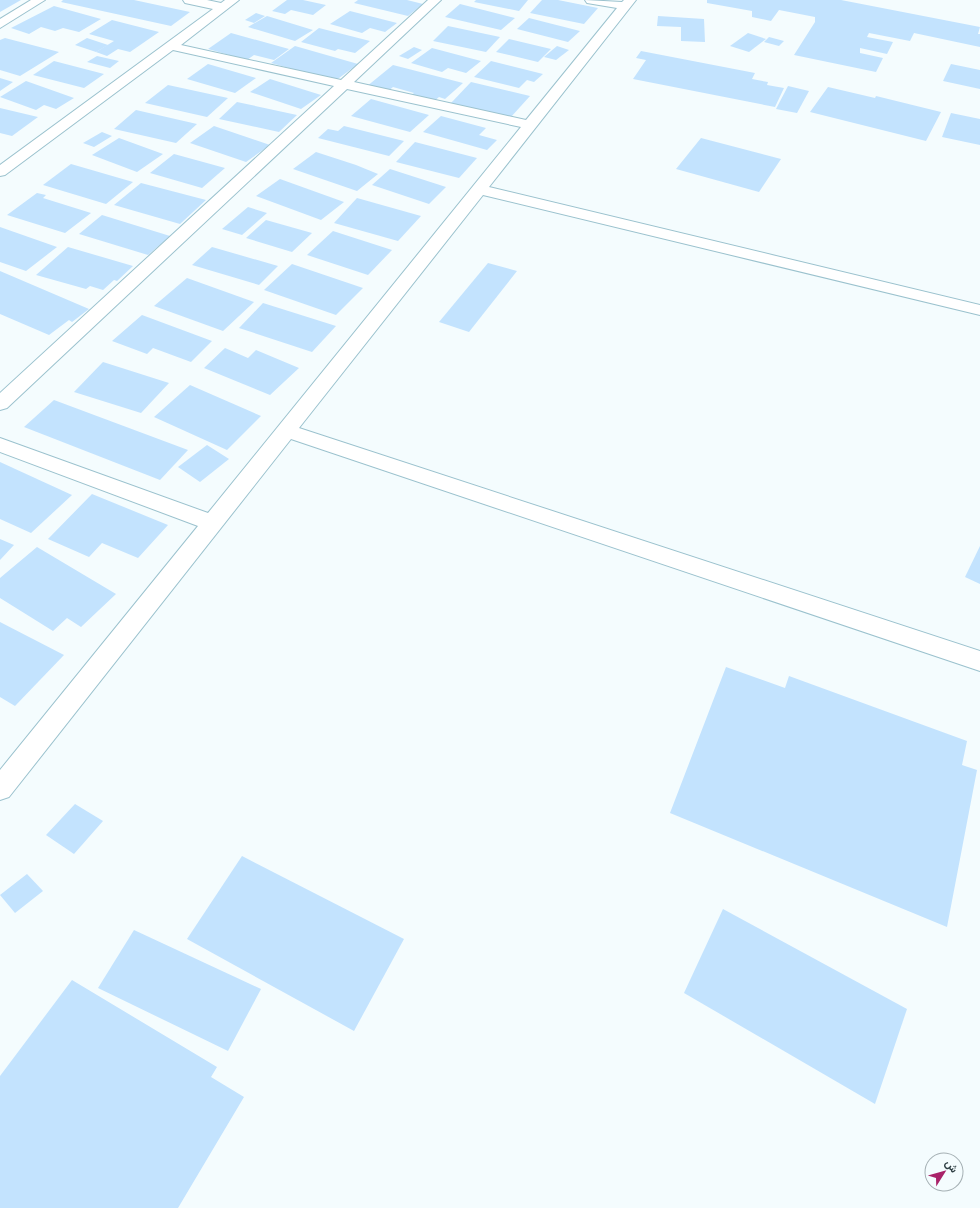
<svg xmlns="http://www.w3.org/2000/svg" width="980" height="1208" font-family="'IBM Plex Sans',Vazirmatn,sans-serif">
  <rect width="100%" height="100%" fill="#f4fcfe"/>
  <g fill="#c3e3fe">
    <path d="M 0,0 L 21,0 L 0,12 Z"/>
    <path d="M 63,0 L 134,0 L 190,12 L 171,26 L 61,2 Z"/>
    <path d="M 287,0 L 303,0 L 326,5 L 313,15 L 291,10 L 285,14 L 272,11 Z"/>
    <path d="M 358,0 L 407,0 L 423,4 L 408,16 L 354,3 Z"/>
    <path d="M 476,0 L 528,0 L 519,11 L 474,2 Z"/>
    <path d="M 542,0 L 558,0 L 598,8 L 584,24 L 530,13 Z"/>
    <path d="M 707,0 L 841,0 L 980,27 L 978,34 L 980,34 L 980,47 L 914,33 L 910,41 L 869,33 L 867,37 L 893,42 L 887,54 L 860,48 L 860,53 L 883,58 L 876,72 L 794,55 L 815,22 L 815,17 L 779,10 L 771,21 L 752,17 L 752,11 L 707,3 Z"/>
    <path d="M 460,4 L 515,18 L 501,30 L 445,17 Z"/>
    <path d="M 54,6 L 101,19 L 79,32 L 63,28 L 55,31 L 41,27 L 29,34 L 11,28 Z"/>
    <path d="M 350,11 L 397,23 L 385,32 L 370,28 L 362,33 L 330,24 Z"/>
    <path d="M 256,13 L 265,16 L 254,23 L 245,20 Z"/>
    <path d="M 267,16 L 313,30 L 295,41 L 248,27 Z"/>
    <path d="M 658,16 L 704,19 L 705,42 L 681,41 L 681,27 L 657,26 Z"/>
    <path d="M 529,18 L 580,31 L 568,42 L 517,29 Z"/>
    <path d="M 112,20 L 159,32 L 130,52 L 118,49 L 107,56 L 96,52 L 114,41 L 89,34 Z"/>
    <path d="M 448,26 L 500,37 L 486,52 L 433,41 Z"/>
    <path d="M 319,28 L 370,41 L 355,53 L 338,49 L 335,51 L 301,42 Z"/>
    <path d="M 231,33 L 289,49 L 274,60 L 254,55 L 247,60 L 208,49 Z"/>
    <path d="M 748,33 L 766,39 L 749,52 L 730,46 Z"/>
    <path d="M 769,37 L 784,41 L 779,46 L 764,42 Z"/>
    <path d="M 5,38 L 59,52 L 20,76 L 0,70 L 0,40 Z"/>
    <path d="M 87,38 L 108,45 L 96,52 L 75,45 Z"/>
    <path d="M 509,39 L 551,49 L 538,62 L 496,52 Z"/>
    <path d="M 295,46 L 358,64 L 335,81 L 271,63 Z"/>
    <path d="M 557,46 L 569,50 L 556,60 L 544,57 Z"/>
    <path d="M 414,47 L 422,50 L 408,59 L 399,56 Z"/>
    <path d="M 432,48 L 481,61 L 466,73 L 448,68 L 442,72 L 411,63 Z"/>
    <path d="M 641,51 L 755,73 L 752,79 L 768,82 L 767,85 L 784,88 L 775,107 L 633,79 L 646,60 L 636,58 Z"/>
    <path d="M 97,56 L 119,61 L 110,68 L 87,62 Z"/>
    <path d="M 54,61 L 104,74 L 84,88 L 33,75 Z"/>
    <path d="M 491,61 L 543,74 L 534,82 L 527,80 L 519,88 L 474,77 Z"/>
    <path d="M 208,64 L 256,78 L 235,93 L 187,79 Z"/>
    <path d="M 951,64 L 980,70 L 980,89 L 943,81 Z"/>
    <path d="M 393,65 L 463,83 L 445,99 L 439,97 L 432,103 L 409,97 L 414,93 L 393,87 L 386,93 L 366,87 Z"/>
    <path d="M 0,78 L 13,82 L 0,91 Z"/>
    <path d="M 270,79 L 321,95 L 301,109 L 250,92 Z"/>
    <path d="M 26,81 L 74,98 L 56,109 L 44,105 L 36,110 L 0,97 Z"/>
    <path d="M 471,82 L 530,96 L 511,117 L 451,103 Z"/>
    <path d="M 168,85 L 228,98 L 207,117 L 145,103 Z"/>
    <path d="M 788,86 L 809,91 L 797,113 L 776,109 Z"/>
    <path d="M 828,87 L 875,98 L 876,96 L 941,112 L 926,141 L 810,112 Z"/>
    <path d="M 371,99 L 429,115 L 410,132 L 351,116 Z"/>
    <path d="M 237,102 L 297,115 L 279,132 L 219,119 Z"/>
    <path d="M 0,108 L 38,117 L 12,136 L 0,133 Z"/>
    <path d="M 136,110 L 197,124 L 176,143 L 114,129 Z"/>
    <path d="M 951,113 L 980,119 L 980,145 L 942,137 Z"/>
    <path d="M 441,116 L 486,128 L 479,135 L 497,140 L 487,150 L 423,132 Z"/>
    <path d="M 214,126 L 270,145 L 246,162 L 190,143 Z"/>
    <path d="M 344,126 L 404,141 L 389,156 L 318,138 L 328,129 L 338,131 Z"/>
    <path d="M 102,132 L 112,136 L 94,147 L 83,143 Z"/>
    <path d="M 119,138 L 163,154 L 137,172 L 92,155 Z"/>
    <path d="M 701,138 L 781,159 L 759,192 L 676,169 Z"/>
    <path d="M 415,142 L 477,158 L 459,178 L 396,162 Z"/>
    <path d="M 316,152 L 356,165 L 378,174 L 357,191 L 293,169 Z"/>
    <path d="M 174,154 L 225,168 L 202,188 L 150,173 Z"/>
    <path d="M 71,164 L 133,182 L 106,204 L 43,185 Z"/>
    <path d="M 390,169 L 446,187 L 429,204 L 372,185 Z"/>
    <path d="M 280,179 L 344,202 L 321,220 L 256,196 Z"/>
    <path d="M 141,183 L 206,200 L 180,224 L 114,205 Z"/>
    <path d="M 37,193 L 46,195 L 43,198 L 91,213 L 65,233 L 7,215 Z"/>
    <path d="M 357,198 L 421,216 L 398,241 L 334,223 Z"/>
    <path d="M 248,207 L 267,213 L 242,235 L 222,229 Z"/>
    <path d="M 102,215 L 170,236 L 148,255 L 79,234 Z"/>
    <path d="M 266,220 L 312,233 L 292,252 L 246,238 Z"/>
    <path d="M 0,227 L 57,247 L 26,271 L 0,262 Z"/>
    <path d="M 333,231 L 392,250 L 368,275 L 307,255 Z"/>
    <path d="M 68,247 L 133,266 L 117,281 L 114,280 L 103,290 L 90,286 L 86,289 L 36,275 Z"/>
    <path d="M 212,247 L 278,266 L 259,285 L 192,265 Z"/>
    <path d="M 488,263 L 517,271 L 469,332 L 439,322 Z"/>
    <path d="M 292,264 L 363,288 L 336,315 L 264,290 Z"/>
    <path d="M 0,271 L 89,309 L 72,322 L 69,320 L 49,335 L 0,314 Z"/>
    <path d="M 187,278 L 254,302 L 223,331 L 154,306 Z"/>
    <path d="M 263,303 L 336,326 L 312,352 L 239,328 Z"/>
    <path d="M 142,315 L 212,341 L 191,362 L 153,348 L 147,354 L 112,341 Z"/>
    <path d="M 225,348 L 248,358 L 256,350 L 299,368 L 270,395 L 204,368 Z"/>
    <path d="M 103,362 L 169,383 L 141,413 L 74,392 Z"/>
    <path d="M 190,385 L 261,416 L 227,450 L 154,417 Z"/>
    <path d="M 54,400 L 188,450 L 160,480 L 24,427 Z"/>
    <path d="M 207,445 L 229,459 L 200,482 L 178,467 Z"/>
    <path d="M 0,462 L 72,495 L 31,533 L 0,519 Z"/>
    <path d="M 92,494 L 168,525 L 138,558 L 102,543 L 89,557 L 48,539 Z"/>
    <path d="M 0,539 L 14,545 L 0,560 Z"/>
    <path d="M 980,546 L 980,584 L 965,577 Z"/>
    <path d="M 37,547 L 116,594 L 81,627 L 67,618 L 53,631 L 0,598 L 0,578 Z"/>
    <path d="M 0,622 L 64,655 L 15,706 L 0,697 Z"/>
    <path d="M 726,667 L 785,688 L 789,676 L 967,741 L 962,765 L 977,770 L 947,927 L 670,813 Z"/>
    <path d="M 75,804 L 103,821 L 74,854 L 46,835 Z"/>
    <path d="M 242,856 L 404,939 L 354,1031 L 187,939 Z"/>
    <path d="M 27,874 L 43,891 L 15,913 L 0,895 Z"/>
    <path d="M 723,909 L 907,1009 L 875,1104 L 684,993 Z"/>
    <path d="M 134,930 L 261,989 L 228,1051 L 98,988 Z"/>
    <path d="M 72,980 L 217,1067 L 211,1077 L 244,1097 L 178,1208 L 0,1208 L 0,1076 Z"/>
  </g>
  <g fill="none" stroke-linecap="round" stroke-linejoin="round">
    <g stroke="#9bc2ce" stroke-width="2">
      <g id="street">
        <path d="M 31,0 L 45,0 L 0,28 L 0,19 Z"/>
        <path d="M 183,0 L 207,0 L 221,3 L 225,0 L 239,0 L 181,45 L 341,80 L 428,0 L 441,0 L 354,82 L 526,120 L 617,8 L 587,3 L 585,0 L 622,2 L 624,0 L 636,0 L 489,187 L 980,305 L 980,315 L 483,195 L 299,428 L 980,651 L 980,671 L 291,439 L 9,797 L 0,800 L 0,770 L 198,526 L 0,452 L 0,438 L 208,513 L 521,127 L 347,89 L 7,408 L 0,410 L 0,393 L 334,86 L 173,50 L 5,175 L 0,176 L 0,165 L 213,9 L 185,3 Z"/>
      </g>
    </g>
    <use href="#street" fill="#fff" fill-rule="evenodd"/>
  </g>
  <g transform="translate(944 1172) rotate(53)"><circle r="19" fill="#f4fcfe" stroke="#a5b0b4"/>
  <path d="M0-3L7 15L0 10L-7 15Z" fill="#a92269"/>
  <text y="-6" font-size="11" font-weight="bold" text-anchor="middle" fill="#2f3f44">ش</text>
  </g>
</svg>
